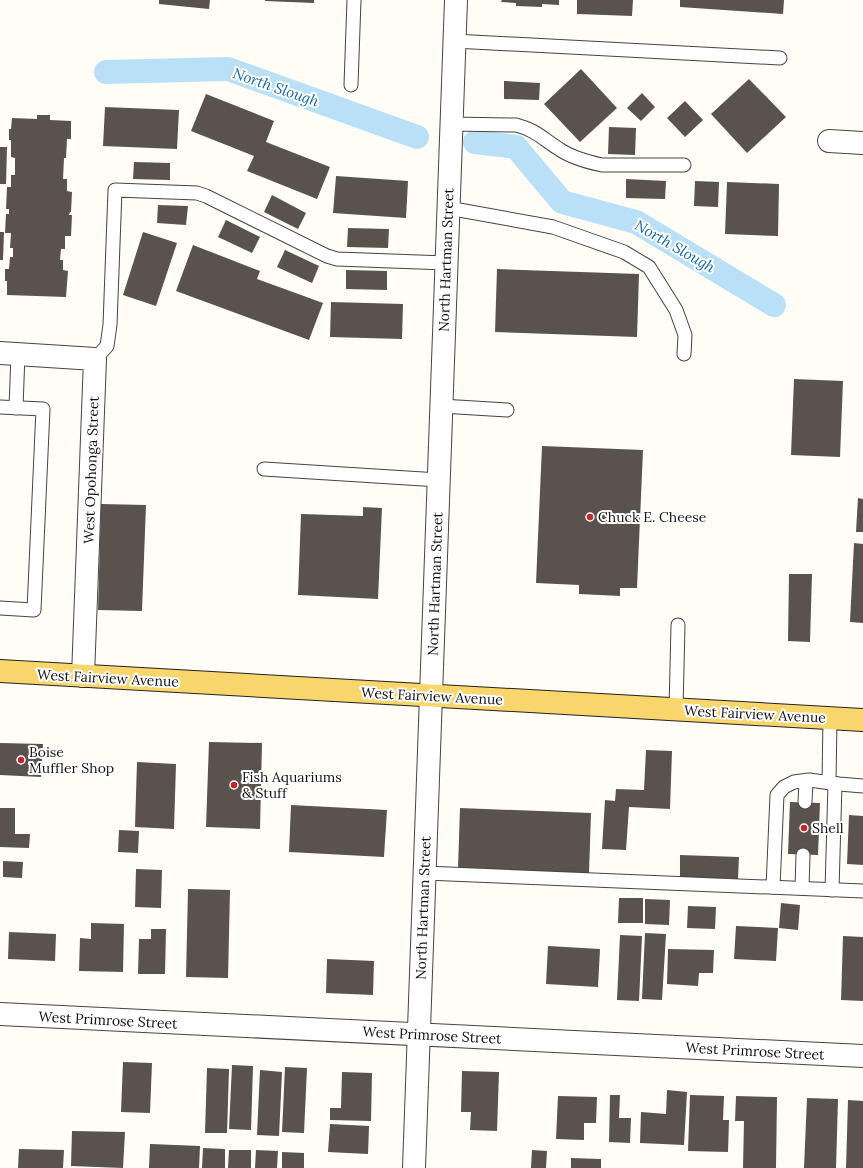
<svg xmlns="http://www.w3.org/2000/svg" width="863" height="1168" font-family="Lora,serif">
  <rect width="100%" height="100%" fill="#fffdf5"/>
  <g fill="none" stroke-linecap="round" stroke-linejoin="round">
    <g stroke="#b9e0f7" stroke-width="24">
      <path d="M 106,72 L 228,69 L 417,137"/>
      <path d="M 475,142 L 516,147 L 562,202 L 636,222 L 774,305"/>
    </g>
  </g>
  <g fill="#5a524d">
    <path d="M 159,0 L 210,0 L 209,9 L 159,4 Z"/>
    <path d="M 265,0 L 314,0 L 314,3 L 265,1 Z"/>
    <path d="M 502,0 L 559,0 L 559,5 L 542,4 L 542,7 L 516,6 L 516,3 L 501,2 Z"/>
    <path d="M 577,0 L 633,0 L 632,16 L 577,14 Z"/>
    <path d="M 680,0 L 784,0 L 783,14 L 680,7 Z"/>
    <path d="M 581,69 L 617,108 L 580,142 L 544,104 Z"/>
    <path d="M 749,79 L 786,117 L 747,153 L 711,114 Z"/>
    <path d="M 504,81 L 540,83 L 539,100 L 504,99 Z"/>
    <path d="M 642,93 L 655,107 L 641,121 L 627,108 Z"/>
    <path d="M 206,94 L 274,121 L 266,142 L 330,167 L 317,199 L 247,171 L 254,156 L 191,131 Z"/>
    <path d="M 685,101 L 703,120 L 685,137 L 667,118 Z"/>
    <path d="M 105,107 L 179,110 L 177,149 L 103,146 Z"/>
    <path d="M 37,115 L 50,115 L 50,120 L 71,121 L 71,139 L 67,139 L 66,158 L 64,158 L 63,179 L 67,179 L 67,191 L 72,192 L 71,212 L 70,212 L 69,215 L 72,215 L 71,236 L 65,236 L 65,249 L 61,249 L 60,260 L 63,260 L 63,270 L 68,271 L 66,297 L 7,295 L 7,281 L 5,281 L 5,269 L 9,269 L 10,257 L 13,257 L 13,248 L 10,248 L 11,233 L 5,233 L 6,214 L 9,214 L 9,209 L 6,209 L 7,187 L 11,187 L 11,175 L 15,175 L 15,158 L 11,157 L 11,140 L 9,140 L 9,129 L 11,129 L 12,118 L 37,119 Z"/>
    <path d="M 609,127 L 636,128 L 635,155 L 608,154 Z"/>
    <path d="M 0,147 L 7,147 L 6,184 L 0,184 Z"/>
    <path d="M 134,162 L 170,163 L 170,180 L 133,179 Z"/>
    <path d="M 336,176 L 408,181 L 406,218 L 333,213 Z"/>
    <path d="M 626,179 L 666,181 L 665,199 L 626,198 Z"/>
    <path d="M 695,181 L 719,182 L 718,207 L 694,206 Z"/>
    <path d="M 727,182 L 779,184 L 778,236 L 725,234 Z"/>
    <path d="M 272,195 L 306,213 L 298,229 L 264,212 Z"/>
    <path d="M 158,205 L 188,206 L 186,225 L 157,223 Z"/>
    <path d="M 226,220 L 260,237 L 252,253 L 218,237 Z"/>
    <path d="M 348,228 L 389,229 L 388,248 L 347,247 Z"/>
    <path d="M 0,232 L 4,232 L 3,260 L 0,260 Z"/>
    <path d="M 143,232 L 177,243 L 156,306 L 123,295 Z"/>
    <path d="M 193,245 L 260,271 L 257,279 L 323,303 L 309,340 L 176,291 Z"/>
    <path d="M 285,250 L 319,266 L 312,283 L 277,267 Z"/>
    <path d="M 497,269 L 639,274 L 637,337 L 495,332 Z"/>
    <path d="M 346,270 L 387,271 L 387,290 L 346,289 Z"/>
    <path d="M 331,302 L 403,304 L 402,339 L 330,337 Z"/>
    <path d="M 794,379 L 843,381 L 840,457 L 791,455 Z"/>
    <path d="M 542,446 L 643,450 L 637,588 L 620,588 L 620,596 L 579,594 L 579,585 L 536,583 Z"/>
    <path d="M 858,498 L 863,499 L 863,532 L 856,532 Z"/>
    <path d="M 101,504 L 146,505 L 142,611 L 98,610 Z"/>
    <path d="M 363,507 L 382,508 L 378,599 L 298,595 L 301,514 L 363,516 Z"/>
    <path d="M 854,543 L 863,544 L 863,623 L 850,622 Z"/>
    <path d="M 789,574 L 812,574 L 810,642 L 788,641 Z"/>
    <path d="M 209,742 L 262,743 L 260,829 L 206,827 Z"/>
    <path d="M 0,743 L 43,744 L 41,777 L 0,775 Z"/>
    <path d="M 646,750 L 672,751 L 670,809 L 629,807 L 626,850 L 602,849 L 605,800 L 615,801 L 616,789 L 644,790 Z"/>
    <path d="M 137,762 L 176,764 L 174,829 L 135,827 Z"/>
    <path d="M 790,802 L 820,803 L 818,855 L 788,854 Z"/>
    <path d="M 291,805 L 387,810 L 384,857 L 289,852 Z"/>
    <path d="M 0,808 L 15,808 L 15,834 L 30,834 L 29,848 L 0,847 Z"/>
    <path d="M 460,808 L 591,813 L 589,873 L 458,869 Z"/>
    <path d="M 849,815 L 863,816 L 863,865 L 847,864 Z"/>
    <path d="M 119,830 L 139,831 L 138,853 L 118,852 Z"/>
    <path d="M 680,855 L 739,857 L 738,879 L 680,877 Z"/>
    <path d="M 3,861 L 23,862 L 22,878 L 3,877 Z"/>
    <path d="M 136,869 L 162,870 L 161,908 L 135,907 Z"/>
    <path d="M 188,889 L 230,890 L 228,978 L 186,977 Z"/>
    <path d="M 619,898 L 643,898 L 643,923 L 618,923 Z"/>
    <path d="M 645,899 L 670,900 L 669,925 L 645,924 Z"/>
    <path d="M 781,903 L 800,905 L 798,930 L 779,928 Z"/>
    <path d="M 688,906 L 716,907 L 715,929 L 687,928 Z"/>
    <path d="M 91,923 L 124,924 L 123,972 L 79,971 L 80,938 L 91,939 Z"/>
    <path d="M 736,926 L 778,928 L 776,961 L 734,959 Z"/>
    <path d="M 151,929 L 166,929 L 165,974 L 138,974 L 139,939 L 151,939 Z"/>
    <path d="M 9,932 L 56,934 L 55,961 L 8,959 Z"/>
    <path d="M 645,933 L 666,934 L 662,1000 L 642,999 Z"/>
    <path d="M 620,935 L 642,936 L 639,1001 L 617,1000 Z"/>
    <path d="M 843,936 L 863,937 L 863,1001 L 841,1000 Z"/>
    <path d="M 548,946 L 600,949 L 598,987 L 546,984 Z"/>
    <path d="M 668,949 L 714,950 L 713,973 L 699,973 L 698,986 L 667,984 Z"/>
    <path d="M 327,959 L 374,961 L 373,995 L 326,993 Z"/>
    <path d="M 123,1062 L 152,1063 L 150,1113 L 121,1112 Z"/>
    <path d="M 232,1065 L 253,1066 L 251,1130 L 229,1129 Z"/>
    <path d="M 285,1067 L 307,1068 L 304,1133 L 282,1132 Z"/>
    <path d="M 207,1068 L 229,1069 L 227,1133 L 205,1133 Z"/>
    <path d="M 260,1070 L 282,1072 L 279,1136 L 257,1135 Z"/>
    <path d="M 462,1071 L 499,1072 L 497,1131 L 470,1130 L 471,1112 L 461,1112 Z"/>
    <path d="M 342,1072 L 372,1073 L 371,1121 L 330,1120 L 330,1108 L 341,1108 Z"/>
    <path d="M 667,1090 L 687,1092 L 684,1145 L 640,1143 L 641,1112 L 666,1114 Z"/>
    <path d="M 610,1095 L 620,1095 L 619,1118 L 631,1118 L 630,1143 L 609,1142 Z"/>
    <path d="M 690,1095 L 724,1096 L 723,1120 L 729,1120 L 728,1152 L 688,1151 Z"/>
    <path d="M 558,1096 L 597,1097 L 596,1123 L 584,1123 L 584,1140 L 556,1139 Z"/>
    <path d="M 736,1096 L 777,1097 L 776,1168 L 743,1168 L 744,1121 L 735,1121 Z"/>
    <path d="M 807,1098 L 838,1099 L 836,1168 L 804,1168 Z"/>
    <path d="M 848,1100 L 863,1101 L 863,1168 L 846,1168 Z"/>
    <path d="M 330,1124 L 369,1126 L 368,1154 L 328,1152 Z"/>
    <path d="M 72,1131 L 125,1132 L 123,1168 L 71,1166 Z"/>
    <path d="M 150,1144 L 200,1146 L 199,1168 L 149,1168 Z"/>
    <path d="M 203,1148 L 225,1149 L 225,1168 L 202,1168 Z"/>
    <path d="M 19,1149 L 64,1150 L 63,1168 L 18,1168 Z"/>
    <path d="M 229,1150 L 251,1150 L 251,1168 L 228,1168 Z"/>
    <path d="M 256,1150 L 278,1151 L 277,1168 L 255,1168 Z"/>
    <path d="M 532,1150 L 547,1151 L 546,1168 L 531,1168 Z"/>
    <path d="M 282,1152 L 304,1153 L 304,1168 L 282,1168 Z"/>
    <path d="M 571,1158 L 601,1159 L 601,1168 L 571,1168 Z"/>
  </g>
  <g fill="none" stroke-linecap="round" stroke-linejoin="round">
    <g stroke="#444" stroke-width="15">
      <g id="lane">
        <path d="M 454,41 L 780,58"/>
        <path d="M 351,85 L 354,0"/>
        <path d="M 451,124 L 516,125 C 536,130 543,139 559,149 C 572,158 588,162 602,165 L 684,165"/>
        <path d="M 448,208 L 553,227 L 624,252 L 649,267 L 676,310 L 685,335 L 684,354"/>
        <path d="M 95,359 L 107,346 L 110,325 L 115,190 L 197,193 L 206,196 L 327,256 L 337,259 L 446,263"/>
        <path d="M 441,406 L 507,410"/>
        <path d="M 0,407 L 43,409 L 34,610 L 0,608"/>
        <path d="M 16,408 L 18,354"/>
        <path d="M 264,469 L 439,480"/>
        <path d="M 676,709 L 678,625"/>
        <path d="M 829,783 L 830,718"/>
        <path d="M 805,802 L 806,781"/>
        <path d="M 425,873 L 863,891"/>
        <path d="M 773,887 L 777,795 L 784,787 L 794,782 L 809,780 L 839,784 L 863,786"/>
        <path d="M 802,888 L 803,855"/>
        <path d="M 832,890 L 835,784"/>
      </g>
    </g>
    <g stroke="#444" stroke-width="24">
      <g id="street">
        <path d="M 829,141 L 863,143"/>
        <path d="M 0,353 L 95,359 L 83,676"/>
        <path d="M 0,1014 L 863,1056"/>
        <path d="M 414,1168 L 456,0"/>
      </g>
    </g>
    <g stroke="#222" stroke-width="24">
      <path id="primary" d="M 0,671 L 863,720"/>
    </g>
    <use href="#lane" stroke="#fff" stroke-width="13"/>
    <use href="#street" stroke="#fff" stroke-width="22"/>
    <use href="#primary" stroke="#f9d66b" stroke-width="22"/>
  </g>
  <g fill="#c4262e" stroke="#fff" stroke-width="1.5">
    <circle cx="590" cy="517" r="4"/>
    <circle cx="21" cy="760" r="4"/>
    <circle cx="234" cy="785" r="4"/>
    <circle cx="804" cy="828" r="4"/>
  </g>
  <g text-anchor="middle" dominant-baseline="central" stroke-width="4" stroke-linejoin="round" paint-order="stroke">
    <g font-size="14" fill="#111" stroke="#fff">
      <text transform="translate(446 260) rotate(-88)">North Hartman Street</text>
      <text transform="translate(91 470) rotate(-88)">West Opohonga Street</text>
      <text transform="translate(435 584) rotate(-88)">North Hartman Street</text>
      <text transform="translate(108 678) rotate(3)">West Fairview Avenue</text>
      <text transform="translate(432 696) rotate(3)">West Fairview Avenue</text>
      <text transform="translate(755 714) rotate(3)">West Fairview Avenue</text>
      <text transform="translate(423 908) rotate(-88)">North Hartman Street</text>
      <text transform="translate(108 1020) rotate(3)">West Primrose Street</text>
      <text transform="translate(432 1035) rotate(3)">West Primrose Street</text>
      <text transform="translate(755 1051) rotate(3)">West Primrose Street</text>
    </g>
    <g font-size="14" fill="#111" stroke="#fff" text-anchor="start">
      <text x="598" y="517">Chuck E. Cheese</text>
      <text x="29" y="752">Boise<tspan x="29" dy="16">Muffler Shop</tspan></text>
      <text x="242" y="777">Fish Aquariums<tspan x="242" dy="16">&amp; Stuff</tspan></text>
      <text x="812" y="828">Shell</text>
    </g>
    <g font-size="15" font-style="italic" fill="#1768a6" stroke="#fff">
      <text transform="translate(276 87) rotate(19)">North Slough</text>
      <text transform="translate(675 246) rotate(30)">North Slough</text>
    </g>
  </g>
</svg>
